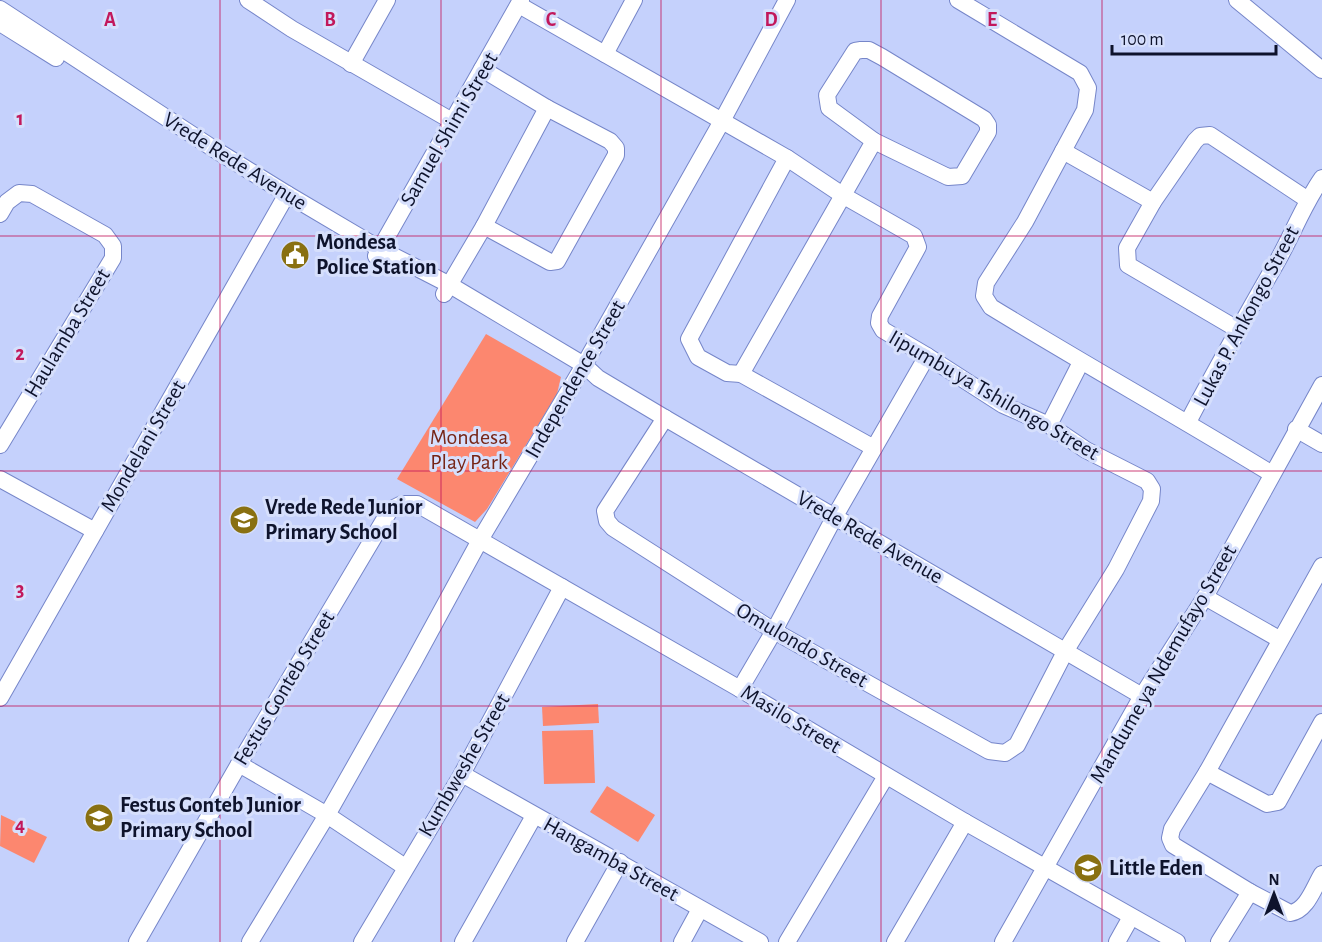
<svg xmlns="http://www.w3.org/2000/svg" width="1322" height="942" font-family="'Alegreya Sans',sans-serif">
  <rect width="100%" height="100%" fill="#c5d1fc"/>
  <g fill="#fc876f">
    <path d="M 486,334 L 561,377 L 557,394 L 487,509 L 475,522 L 397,479 Z"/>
    <path d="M 598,704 L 599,723 L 543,726 L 542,707 Z"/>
    <path d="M 593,730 L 595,783 L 544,784 L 542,731 Z"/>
    <path d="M 607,786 L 655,815 L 638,842 L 590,812 Z"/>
    <path d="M 1,815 L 47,837 L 34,863 L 0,846 Z"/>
  </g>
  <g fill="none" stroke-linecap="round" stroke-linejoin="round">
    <g stroke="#7686c9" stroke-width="18">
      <g id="minor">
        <path d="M 248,0 L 292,29 L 452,121"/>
        <path d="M 958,0 L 1080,73 L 1088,88 L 1085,110 L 1025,222 L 986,283 L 984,296 L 991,307 C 1084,364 1179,417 1272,474"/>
        <path d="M 1237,0 L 1322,70"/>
        <path d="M 519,5 L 787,158 L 844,196 L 914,236 L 918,247 L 880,316 L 879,323 L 883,330 L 927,356 L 1003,405 L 1049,425 L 1086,450 L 1147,481 L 1152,489 L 1151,501 L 1116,569 L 1066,650 L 1017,745 L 1005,753 L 989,751 L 774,631 L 613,528 L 607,521 L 605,511 L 665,418"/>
        <path d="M 0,9 L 214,149 L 287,194 L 380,249 L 450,285 L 584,365 L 598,378 L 665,418 L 1142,696"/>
        <path d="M 0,23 L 56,58"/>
        <path d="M 861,50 L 869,50 L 882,57 L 984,119 L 988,125 L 988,132 L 962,176 L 948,177 L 874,141 L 829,108 L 827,95 L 855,51 Z"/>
        <path d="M 605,54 L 634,0"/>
        <path d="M 351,64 L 387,0"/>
        <path d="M 482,69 L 547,108 L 610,141 L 616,148 L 616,155 L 557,261 L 550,262 L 484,226"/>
        <path d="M 1063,151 L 1153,202"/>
        <path d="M 787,158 L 689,339 L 698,357 L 727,373 L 741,374 L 874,448"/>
        <path d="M 0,214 L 7,202 L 19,193 L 32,194 L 105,235 L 113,246 L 113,258 L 0,445"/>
        <path d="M 376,256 L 521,0"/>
        <path d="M 444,294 L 484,226 L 547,108"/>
        <path d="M 1237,329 L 1128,265 L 1127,248 L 1153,202 L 1195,141 L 1200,136 L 1210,135 L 1308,200"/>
        <path d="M 741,374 L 874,141"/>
        <path d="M 1188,422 C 1217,367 1247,314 1278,260 C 1293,233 1304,204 1322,178"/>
        <path d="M 1049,425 L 1081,362"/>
        <path d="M 1296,429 L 1322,444"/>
        <path d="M 0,479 L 95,531"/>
        <path d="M 1322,566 L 1207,772 L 1172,829 L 1170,838 L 1173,845 L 1250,892 L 1290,913 C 1307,911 1314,887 1322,874"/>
        <path d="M 1205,597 L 1279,639"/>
        <path d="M 740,689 L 774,631 L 835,516 L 927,356"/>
        <path d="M 0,698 L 287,194"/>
        <path d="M 239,764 L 327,815 L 405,867"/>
        <path d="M 1207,772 L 1267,804 L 1278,802 L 1322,722"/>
        <path d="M 462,774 L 760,942"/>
        <path d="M 137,942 L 239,764 L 390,510 L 402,504 L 417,504 L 740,689 L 965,822 L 1177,942"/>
        <path d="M 250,942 L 327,815 L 413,663 L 480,540 L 584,365 L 722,121 L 787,0"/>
        <path d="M 362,942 L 462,774 L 562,587"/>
        <path d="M 463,942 L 534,816"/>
        <path d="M 575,942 L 620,862"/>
        <path d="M 682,942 L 700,909"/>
        <path d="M 787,942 L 886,776"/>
        <path d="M 895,942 L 965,822"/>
        <path d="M 1003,942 L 1142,696 L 1205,597 L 1322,385"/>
        <path d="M 1117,942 L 1131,917"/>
        <path d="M 1219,942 L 1250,892"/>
      </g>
    </g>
    <use href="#minor" stroke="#fff" stroke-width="16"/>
  </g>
  <path fill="none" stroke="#c2185b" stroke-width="1.5" stroke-opacity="0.55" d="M 220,0 L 220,942M 441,0 L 441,942M 661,0 L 661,942M 881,0 L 881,942M 1102,0 L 1102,942M 0,236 L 1322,236M 0,471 L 1322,471M 0,706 L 1322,706"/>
  <defs>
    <g id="civic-disc" transform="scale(1.5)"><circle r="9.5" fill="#897011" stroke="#d6dffc"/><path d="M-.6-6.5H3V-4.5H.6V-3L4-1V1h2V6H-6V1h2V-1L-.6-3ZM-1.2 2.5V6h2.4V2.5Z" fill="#fff"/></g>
    <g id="school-disc" transform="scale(1.5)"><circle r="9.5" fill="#897011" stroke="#d6dffc"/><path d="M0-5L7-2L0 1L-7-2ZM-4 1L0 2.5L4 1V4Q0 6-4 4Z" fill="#fff"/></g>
  </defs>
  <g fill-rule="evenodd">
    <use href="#civic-disc" x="295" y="255"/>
    <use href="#school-disc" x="244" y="520"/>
    <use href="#school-disc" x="99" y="818"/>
    <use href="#school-disc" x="1088" y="868"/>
  </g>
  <g text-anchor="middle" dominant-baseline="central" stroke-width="6" stroke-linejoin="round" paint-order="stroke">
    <g font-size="22" fill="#0e132c" stroke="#d6dffc">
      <text transform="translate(449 129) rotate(-60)">Samuel Shimi Street</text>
      <text transform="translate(235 161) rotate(32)">Vrede Rede Avenue</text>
      <text transform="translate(1246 316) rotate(-62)">Lukas P. Ankongo Street</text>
      <text transform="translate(67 333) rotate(-59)">Haulamba Street</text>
      <text transform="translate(575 379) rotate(-60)">Independence Street</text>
      <text transform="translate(994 395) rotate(30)">Iipumbu ya Tshilongo Street</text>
      <text transform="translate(143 446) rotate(-60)">Mondelani Street</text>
      <text transform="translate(870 537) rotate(30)">Vrede Rede Avenue</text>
      <text transform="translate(802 645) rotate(30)">Omulondo Street</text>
      <text transform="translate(1163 664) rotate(-60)">Mandume ya Ndemufayo Street</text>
      <text transform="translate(284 688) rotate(-59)">Festus Gonteb Street</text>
      <text transform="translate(791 719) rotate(31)">Masilo Street</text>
      <text transform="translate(464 765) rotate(-60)">Kumbweshe Street</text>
      <text transform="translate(611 859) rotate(29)">Hangamba Street</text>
    </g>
    <g font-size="22" font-weight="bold" fill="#0e132c" stroke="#d6dffc" text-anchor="start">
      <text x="316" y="242">Mondesa<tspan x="316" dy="25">Police Station</tspan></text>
      <text x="265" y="507">Vrede Rede Junior<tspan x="265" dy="25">Primary School</tspan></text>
      <text x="120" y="805">Festus Gonteb Junior<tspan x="120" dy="25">Primary School</tspan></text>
      <text x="1109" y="868">Little Eden</text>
    </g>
    <g font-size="22" fill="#762516" stroke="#d6dffc">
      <text x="469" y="437">Mondesa<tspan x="469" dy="25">Play Park</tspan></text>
    </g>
  </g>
  <g font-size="20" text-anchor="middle" font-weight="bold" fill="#c2185b" stroke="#d6dffc" stroke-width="6" stroke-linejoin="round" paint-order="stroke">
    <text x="110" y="26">A</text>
    <text x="330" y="26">B</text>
    <text x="551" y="26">C</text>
    <text x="771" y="26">D</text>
    <text x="992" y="26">E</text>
    <text x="20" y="125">1</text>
    <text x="20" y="360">2</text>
    <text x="20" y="596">3</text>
    <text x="20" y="831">4</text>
  </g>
  <g transform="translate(1274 894)" stroke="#d6dffc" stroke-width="4.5" paint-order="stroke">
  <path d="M0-4.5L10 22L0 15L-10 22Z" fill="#0e132c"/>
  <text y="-9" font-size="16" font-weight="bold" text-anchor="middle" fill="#0e132c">N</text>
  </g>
  <path d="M1112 45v9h164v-9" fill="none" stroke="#0e132c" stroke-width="3"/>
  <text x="1121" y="45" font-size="18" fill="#0e132c" stroke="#d6dffc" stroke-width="4.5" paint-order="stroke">100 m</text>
</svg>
